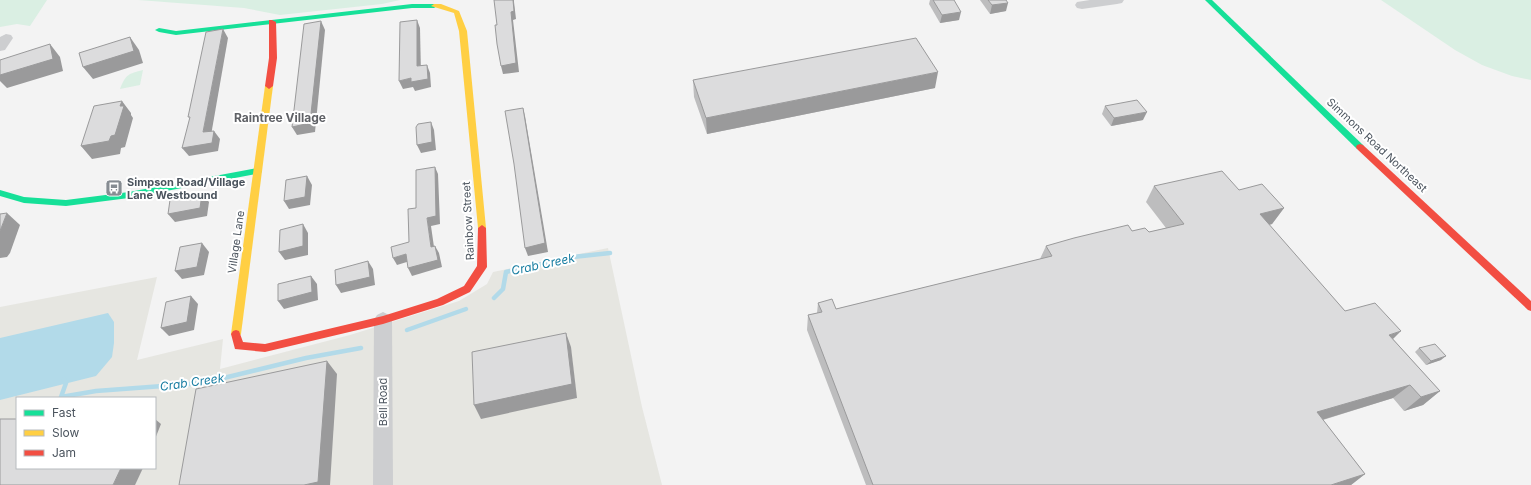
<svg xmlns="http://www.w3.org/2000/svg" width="1531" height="485" font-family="Inter,sans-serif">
  <rect width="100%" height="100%" fill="#f3f3f3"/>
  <path fill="#e6e6e1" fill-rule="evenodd" d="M 608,248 L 642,407 L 662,485 L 0,485 L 0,307 L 157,277 L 137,360 L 223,339 L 220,369 L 350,335 L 459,301 L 487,284 L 493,272 ZM 17,398 L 155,398 L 155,468 L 17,468 Z"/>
  <g fill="#daefe3">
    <path d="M 0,0 L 47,0 L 30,26 L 17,24 L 0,27 Z"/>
    <path d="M 138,0 L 400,0 L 382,4 L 280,15 L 244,8 Z"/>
    <path d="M 1381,0 L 1531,0 L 1531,80 L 1512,76 L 1482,65 L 1455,50 Z"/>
    <path d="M 143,70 L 140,85 L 120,89 C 126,74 128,74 143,70 Z"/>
  </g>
  <path fill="#b2dae9" d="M 108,313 L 114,322 L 114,343 L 112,357 L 96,376 L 0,400 L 0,338 Z"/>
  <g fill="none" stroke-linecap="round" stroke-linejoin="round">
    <g stroke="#b2dae9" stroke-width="4.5">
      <path d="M 494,298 L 503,289 L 506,272 L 573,257 L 610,253"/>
      <path d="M 407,330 L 466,309"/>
      <path d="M 64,379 L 66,383 L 61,397 L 96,391 L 203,383 L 306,358 L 361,348"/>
    </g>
    <g fill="#cdced0" fill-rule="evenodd">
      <path d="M 1090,0 L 1124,0 L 1122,3 L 1117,4 L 1082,9 L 1077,8 L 1075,5 L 1077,2 Z"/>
      <path d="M 6,34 L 11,35 L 13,38 L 5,50 L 0,51 L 0,37 Z"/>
      <path d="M 383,312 L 389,315 L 392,320 L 393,485 L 373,485 L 374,320 L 377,315 Z"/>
    </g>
    <g fill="#16e098" fill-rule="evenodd">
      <path d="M 1205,0 L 1212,0 L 1363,145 L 1364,147 L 1363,149 L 1357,149 Z"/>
      <path d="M 412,4 L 434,4 L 437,6 L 434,8 L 412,8 L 176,35 L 159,32 L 155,30 L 159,28 L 176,31 Z"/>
      <path d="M 258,168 L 262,171 L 261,173 L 129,198 L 66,206 L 24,203 L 0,196 L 0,190 L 24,197 L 66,200 L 129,192 Z"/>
    </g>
    <g fill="#ffcf43" fill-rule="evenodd">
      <path d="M 441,4 L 459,11 L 467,31 L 486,228 L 482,231 L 478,228 L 459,31 L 454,13 L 431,6 L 434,4 Z"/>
      <path d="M 269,83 L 273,86 L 241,334 L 239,337 L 236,338 L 233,337 L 231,334 L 265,86 Z"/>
    </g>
    <g fill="#f24e42" fill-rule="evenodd">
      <path d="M 269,20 L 272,20 L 276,22 L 277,58 L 273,86 L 269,89 L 265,86 L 269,58 Z"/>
      <path d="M 1360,144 L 1363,145 L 1531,301 L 1531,311 L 1528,310 L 1357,149 L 1356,147 L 1357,145 Z"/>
      <path d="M 482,225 L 486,228 L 487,267 L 485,270 L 470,292 L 443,305 L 383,324 L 265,352 L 235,349 L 231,334 L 233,331 L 236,330 L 239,331 L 243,342 L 265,344 L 383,316 L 437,299 L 464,286 L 477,266 L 478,228 Z"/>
    </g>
  </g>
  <g fill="#bdbdbe">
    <path d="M 930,0 L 954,0 L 959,20 L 940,23 L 929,4 Z"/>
    <path d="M 980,0 L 1006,0 L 1006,11 L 990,14 Z"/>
    <path d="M 693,80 L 935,88 L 707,134 L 694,97 Z"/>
    <path d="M 1105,106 L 1143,120 L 1111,126 L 1102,114 Z"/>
    <path d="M 1154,186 L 1239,190 L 1284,208 L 1272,224 L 1269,225 L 1345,311 L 1393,339 L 1440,391 L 1423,405 L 1404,411 L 1393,398 L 1323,420 L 1365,474 L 1351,485 L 866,485 L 807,330 L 808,315 L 817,313 L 818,303 L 836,309 L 1040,259 L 1046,246 L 1132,231 L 1149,232 L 1166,228 L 1146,202 Z"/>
    <path d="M 1419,348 L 1441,360 L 1426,365 L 1415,352 Z"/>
  </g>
  <g fill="#9a9a9b">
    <path d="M 513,0 L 514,0 L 514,2 L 516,19 L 513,20 L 519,72 L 503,74 L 501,66 Z"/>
    <path d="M 1008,3 L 1006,11 L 990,14 L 992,5 Z"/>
    <path d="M 961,12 L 959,20 L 940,23 L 942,15 Z"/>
    <path d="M 417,20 L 420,28 L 421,75 L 417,66 Z"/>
    <path d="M 321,21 L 325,30 L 315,132 L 297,135 L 292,127 Z"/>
    <path d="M 223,29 L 228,38 L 210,141 L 203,132 Z"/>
    <path d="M 130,37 L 139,50 L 143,63 L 93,79 L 83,67 Z"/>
    <path d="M 50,44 L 60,57 L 63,71 L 7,88 L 0,81 L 0,75 Z"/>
    <path d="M 427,65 L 430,73 L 431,87 L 415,91 L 413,87 L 403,89 L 399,81 L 411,78 Z"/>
    <path d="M 938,72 L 935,88 L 707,134 L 706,118 Z"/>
    <path d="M 122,101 L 131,113 L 131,115 L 133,118 L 125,147 L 121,148 L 120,154 L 92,159 L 81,146 L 120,106 Z"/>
    <path d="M 523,108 L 525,116 L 548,252 L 528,256 L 525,248 Z"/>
    <path d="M 1147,112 L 1143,120 L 1111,126 L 1114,118 Z"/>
    <path d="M 431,122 L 434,130 L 436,150 L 421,153 L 417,145 Z"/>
    <path d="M 214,131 L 220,139 L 218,151 L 189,156 L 182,148 Z"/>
    <path d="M 435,167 L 438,174 L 440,224 L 431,226 L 435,254 L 431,247 L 427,218 Z"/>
    <path d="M 307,176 L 312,185 L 310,205 L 289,209 L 284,201 Z"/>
    <path d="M 202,194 L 209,202 L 207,216 L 175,222 L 168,214 Z"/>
    <path d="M 1284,208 L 1272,224 L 1249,230 L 1260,214 Z"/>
    <path d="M 7,213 L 20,225 L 10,253 L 7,257 L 0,258 L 0,231 Z"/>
    <path d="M 303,224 L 308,233 L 308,255 L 285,260 L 279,252 Z"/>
    <path d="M 202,243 L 209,252 L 204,275 L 182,279 L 175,271 Z"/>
    <path d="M 435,246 L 439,253 L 442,267 L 412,276 L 408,268 Z"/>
    <path d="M 406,254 L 410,261 L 397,265 L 393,258 Z"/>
    <path d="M 368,261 L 373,269 L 375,285 L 341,293 L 336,285 Z"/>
    <path d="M 311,276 L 317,284 L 318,300 L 284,309 L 278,301 Z"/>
    <path d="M 191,296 L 198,304 L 194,330 L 169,336 L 161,328 Z"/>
    <path d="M 1401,331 L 1386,346 L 1389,335 Z"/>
    <path d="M 566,333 L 571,347 L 577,398 L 481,419 L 474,405 Z"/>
    <path d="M 1446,356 L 1441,360 L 1426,365 L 1431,361 Z"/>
    <path d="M 327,361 L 337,374 L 330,485 L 304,485 Z"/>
    <path d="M 1410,385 L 1393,398 L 1302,426 L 1317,412 Z"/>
    <path d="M 1440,391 L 1423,405 L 1404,411 L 1421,397 Z"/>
    <path d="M 155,419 L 161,424 L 155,439 Z"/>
    <path d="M 121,468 L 143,468 L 135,485 L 113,485 Z"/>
    <path d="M 1365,474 L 1351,485 L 1331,485 Z"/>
  </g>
  <g fill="#dcdcdd" stroke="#9a9a9b">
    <path d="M 494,0 L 513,0 L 514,11 L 511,12 L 516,63 L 501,66 L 497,44 L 495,25 L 497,25 Z"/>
    <path d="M 933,0 L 954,0 L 961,12 L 942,15 Z"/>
    <path d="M 988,0 L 1006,0 L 1008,3 L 992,5 Z"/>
    <path d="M 417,20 L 417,66 L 427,65 L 428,79 L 411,82 L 411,78 L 399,81 L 400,22 Z"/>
    <path d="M 321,21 L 310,123 L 292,127 L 304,24 Z"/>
    <path d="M 223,29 L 203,132 L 214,131 L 212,143 L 182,148 L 190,117 L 188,117 L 206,32 Z"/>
    <path d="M 130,37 L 134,51 L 83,67 L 79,53 Z"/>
    <path d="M 916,38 L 938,72 L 706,118 L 693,80 Z"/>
    <path d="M 50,44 L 53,59 L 0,75 L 0,60 Z"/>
    <path d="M 1137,100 L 1147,112 L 1114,118 L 1105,106 Z"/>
    <path d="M 122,101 L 120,106 L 124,106 L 115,135 L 111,136 L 109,141 L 81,146 L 94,106 Z"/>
    <path d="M 523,108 L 545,243 L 525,248 L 514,164 L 505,111 Z"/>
    <path d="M 431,122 L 432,142 L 417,145 L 416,127 L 418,124 Z"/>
    <path d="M 435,167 L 436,216 L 427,218 L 431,247 L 435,246 L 438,260 L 408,268 L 406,254 L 393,258 L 391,247 L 409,242 L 408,209 L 416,208 L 416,170 Z"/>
    <path d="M 1222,171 L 1239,190 L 1262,184 L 1284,208 L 1260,214 L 1345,311 L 1375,303 L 1401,331 L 1389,335 L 1440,391 L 1421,397 L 1410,385 L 1317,412 L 1365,474 L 1331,485 L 873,485 L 808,315 L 822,312 L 818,303 L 832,299 L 836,309 L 1052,256 L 1046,246 L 1074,238 L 1128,225 L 1132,231 L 1145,228 L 1149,232 L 1184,224 L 1154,186 Z"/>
    <path d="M 307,176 L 305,197 L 284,201 L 286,180 Z"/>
    <path d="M 202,194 L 200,208 L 168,214 L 170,200 Z"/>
    <path d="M 7,213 L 0,231 L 0,214 Z"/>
    <path d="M 303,224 L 303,246 L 279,252 L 280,230 Z"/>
    <path d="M 202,243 L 197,267 L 175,271 L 180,247 Z"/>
    <path d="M 368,261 L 370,277 L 336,285 L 335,270 Z"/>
    <path d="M 311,276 L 312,292 L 278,301 L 278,284 Z"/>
    <path d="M 191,296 L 187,322 L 161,328 L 166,302 Z"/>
    <path d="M 566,333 L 572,384 L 474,405 L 472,352 Z"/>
    <path d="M 1435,344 L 1446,356 L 1431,361 L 1419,348 Z"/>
    <path d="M 327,361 L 318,482 L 304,485 L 179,485 L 196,389 Z"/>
    <path d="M 0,419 L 17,419 L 17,468 L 121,468 L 113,485 L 0,485 Z"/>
  </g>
  <defs>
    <g id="bus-square" transform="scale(0.9)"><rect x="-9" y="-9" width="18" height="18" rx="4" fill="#868c92" stroke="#fff"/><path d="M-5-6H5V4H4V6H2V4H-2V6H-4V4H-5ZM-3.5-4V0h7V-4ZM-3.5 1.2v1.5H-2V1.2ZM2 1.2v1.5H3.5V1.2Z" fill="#fff"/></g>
  </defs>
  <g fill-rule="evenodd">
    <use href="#bus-square" x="114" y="188"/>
  </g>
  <g text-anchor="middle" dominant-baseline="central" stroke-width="4" stroke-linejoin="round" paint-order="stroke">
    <g font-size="11" fill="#4b545e" stroke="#fff">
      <text transform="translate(1377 145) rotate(43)">Simmons Road Northeast</text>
      <text transform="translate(468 221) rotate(-93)">Rainbow Street</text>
      <text transform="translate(236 242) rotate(-82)">Village Lane</text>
      <text transform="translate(383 402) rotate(-90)">Bell Road</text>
    </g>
    <g font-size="11" font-weight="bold" fill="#4b545e" stroke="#fff" text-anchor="start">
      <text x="127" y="182">Simpson Road/Village<tspan x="127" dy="13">Lane Westbound</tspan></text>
    </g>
    <g font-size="12" font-weight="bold" fill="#5f6166" stroke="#fff">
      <text x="280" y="117">Raintree Village</text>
    </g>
    <g font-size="12" font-style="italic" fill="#197ea2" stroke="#fff">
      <text transform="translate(543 264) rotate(-12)">Crab Creek</text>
      <text transform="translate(192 382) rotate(-8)">Crab Creek</text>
    </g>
  </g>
  <rect x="16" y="397" width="140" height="72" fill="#ffffff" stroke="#b7bbbf"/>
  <rect x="24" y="410" width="20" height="6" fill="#16e098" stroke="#b7bbbf"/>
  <text x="52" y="417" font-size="12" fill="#4b545e">Fast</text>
  <rect x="24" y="430" width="20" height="6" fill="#ffcf43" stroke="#b7bbbf"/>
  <text x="52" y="437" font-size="12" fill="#4b545e">Slow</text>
  <rect x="24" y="450" width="20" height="6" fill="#f24e42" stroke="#b7bbbf"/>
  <text x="52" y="457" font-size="12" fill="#4b545e">Jam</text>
</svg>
